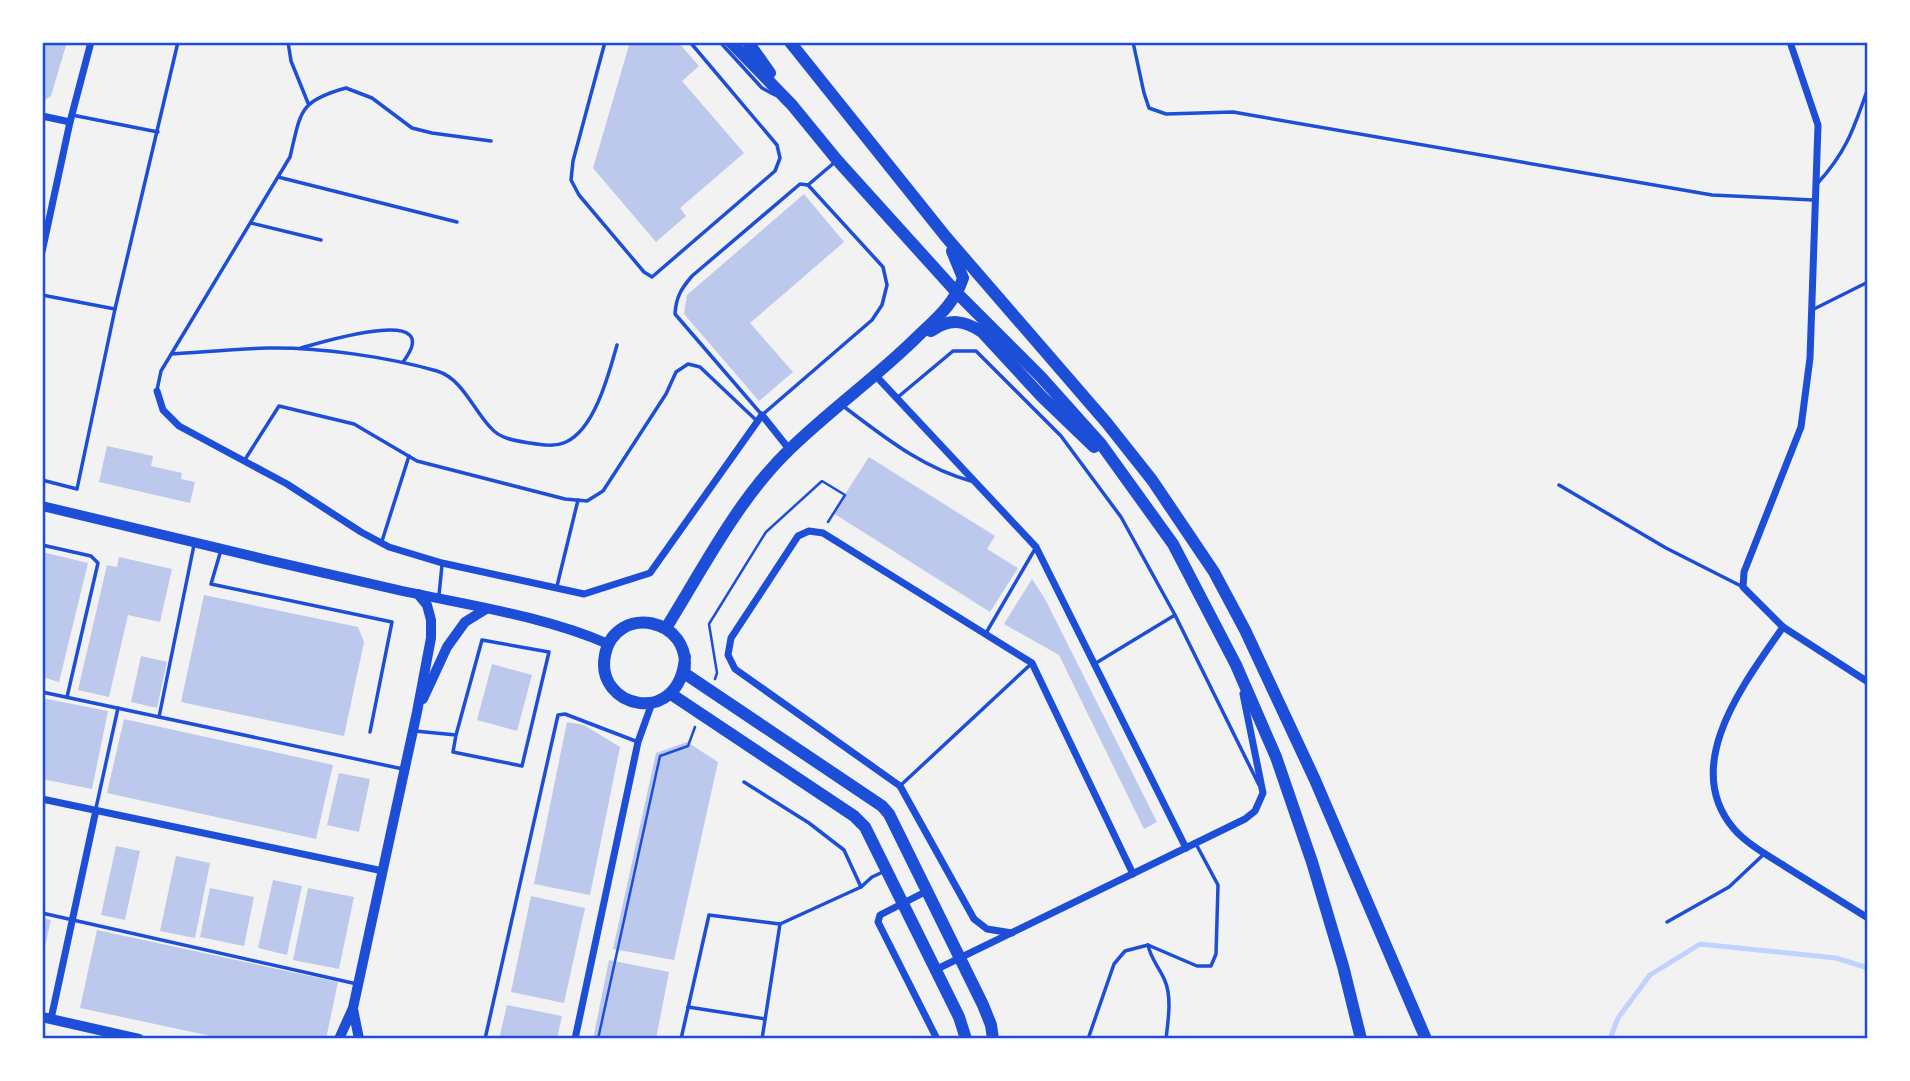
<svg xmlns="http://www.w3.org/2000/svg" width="1910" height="1081" font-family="'Roboto Condensed',sans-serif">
  <rect width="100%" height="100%" fill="#f2f2f2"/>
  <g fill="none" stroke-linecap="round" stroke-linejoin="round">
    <path stroke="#bfd3fe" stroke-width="5" d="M 1610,1039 L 1618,1018 L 1650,975 L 1700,944 L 1836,958 L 1868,968"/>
  </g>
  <g fill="#bdc9ec">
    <path d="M 42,42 L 67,42 L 51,96 L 42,102 Z"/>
    <path d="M 630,42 L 678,42 L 699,66 L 682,81 L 744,153 L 680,208 L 686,216 L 656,242 L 593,168 Z"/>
    <path d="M 804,194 L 844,242 L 750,323 L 793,372 L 759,401 L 684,314 L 687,295 Z"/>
    <path d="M 107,446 L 153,456 L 151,466 L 182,473 L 181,479 L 195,482 L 190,503 L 99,482 Z"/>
    <path d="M 869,457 L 995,536 L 987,549 L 1018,568 L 990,612 L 833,513 Z"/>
    <path d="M 42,552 L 88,563 L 59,682 L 42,677 Z"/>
    <path d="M 119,557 L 172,569 L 160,622 L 128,615 L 109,697 L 78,690 L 107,565 L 117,567 Z"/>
    <path d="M 1032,579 L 1045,599 L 1157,822 L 1144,829 L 1059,655 L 1004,624 Z"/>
    <path d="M 204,595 L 358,627 L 364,642 L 344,736 L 181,702 Z"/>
    <path d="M 141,656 L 167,662 L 157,708 L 131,702 Z"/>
    <path d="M 492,664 L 532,675 L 517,731 L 477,720 Z"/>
    <path d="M 42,698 L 108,711 L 92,789 L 42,779 Z"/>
    <path d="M 124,719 L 333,765 L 316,839 L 107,793 Z"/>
    <path d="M 567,722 L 584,725 L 620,747 L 590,895 L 534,884 Z"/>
    <path d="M 687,742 L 718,762 L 674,960 L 613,949 L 656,753 Z"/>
    <path d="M 339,773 L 370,779 L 359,832 L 327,825 Z"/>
    <path d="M 116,846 L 140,851 L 125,920 L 101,915 Z"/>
    <path d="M 176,856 L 210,863 L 195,938 L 160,931 Z"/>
    <path d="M 273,880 L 302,886 L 287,955 L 258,948 Z"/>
    <path d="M 210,888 L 254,897 L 244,946 L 200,937 Z"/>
    <path d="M 308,888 L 354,897 L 339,969 L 293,960 Z"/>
    <path d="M 531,896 L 585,908 L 564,1003 L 511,992 Z"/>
    <path d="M 42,918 L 51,920 L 43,955 L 42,955 Z"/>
    <path d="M 97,930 L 338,982 L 326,1039 L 225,1039 L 80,1008 Z"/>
    <path d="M 609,960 L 669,972 L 656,1039 L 593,1039 Z"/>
    <path d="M 507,1005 L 562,1016 L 557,1039 L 499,1039 Z"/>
  </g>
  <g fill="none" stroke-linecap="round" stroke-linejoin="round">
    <g stroke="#1d4ed8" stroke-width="2.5">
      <path d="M 715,679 L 717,673 L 709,624 L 766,532 L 822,481 L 845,495 L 828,522"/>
      <path d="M 598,1039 L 660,756 L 688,746 L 695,727"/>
    </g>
    <g stroke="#1d4ed8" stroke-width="3.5">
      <path d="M 288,42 L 291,61 L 308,103"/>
      <path d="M 605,42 L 573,161 L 571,180 L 579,195 L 644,272 L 652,277 L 775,171 L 780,158 L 777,145 L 690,42"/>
      <path d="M 720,42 L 762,88 L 775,95"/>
      <path d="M 1133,42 L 1144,93 L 1149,108 L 1166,114 L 1233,112 L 1712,195 L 1813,200"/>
      <path d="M 72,115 L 158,132"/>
      <path d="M 278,177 L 457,222"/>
      <path d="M 800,184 L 808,185 L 883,267 L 887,285 L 882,305 L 872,320 L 762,415 L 675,314 C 676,297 681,289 692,276 Z"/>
      <path d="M 1817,184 C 1847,151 1854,128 1868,88"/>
      <path d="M 808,185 L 835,162"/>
      <path d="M 251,223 L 321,240"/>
      <path d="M 42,295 L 115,309"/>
      <path d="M 1814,309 L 1868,282"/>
      <path d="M 301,348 C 319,343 448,303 403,362"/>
      <path d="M 172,354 C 204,352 236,349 268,348 C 319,347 388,357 437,371 C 463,379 473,410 491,428 C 500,439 517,441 530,443 C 542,445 555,447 566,442 C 595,429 609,373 617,345"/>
      <path d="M 157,390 L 161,371 L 290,157 C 301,112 298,101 346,88 L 372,98 L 412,128 L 432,133 L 491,141"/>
      <path d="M 898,397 L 953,351 L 976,351 L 1061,436 L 1121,517 L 1175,615 L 1259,785"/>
      <path d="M 843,406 C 883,436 922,468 971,481"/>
      <path d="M 244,461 L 279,406 L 354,424 L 417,461 L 565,499 L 587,501 L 603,491 L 666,394 L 676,372 L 688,364 L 700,367 L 757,421"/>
      <path d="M 42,480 L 77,489 L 115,309 L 178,42"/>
      <path d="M 1559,485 L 1666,548 L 1743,587"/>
      <path d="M 382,541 L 409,456"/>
      <path d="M 42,545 L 91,556 L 98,563 L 67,697"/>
      <path d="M 221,550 L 211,584 L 392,622 L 370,732"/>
      <path d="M 557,586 L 578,500"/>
      <path d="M 439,595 L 442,565"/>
      <path d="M 986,633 L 1035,549"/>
      <path d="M 1096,663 L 1175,615"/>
      <path d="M 42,692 L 403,769"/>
      <path d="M 159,717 L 194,545"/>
      <path d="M 415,731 L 456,735 L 453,752 L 522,766 L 549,652 L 482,640 L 456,735"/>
      <path d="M 744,782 L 809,823 L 844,850 L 861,887"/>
      <path d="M 901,785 L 1031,664"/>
      <path d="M 96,808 L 118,708"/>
      <path d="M 42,913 L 357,984"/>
      <path d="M 1667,922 L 1729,887 L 1763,855"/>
      <path d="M 1148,945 C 1151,960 1160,968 1165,981 C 1172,997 1168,1022 1166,1039"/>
      <path d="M 688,1007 L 765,1019"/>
      <path d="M 485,1039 L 558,715 L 565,714 L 638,742"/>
      <path d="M 681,1039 L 709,915 L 780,924"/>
      <path d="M 762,1039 L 780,924 L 861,887 L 872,877 L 883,872"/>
      <path d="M 1088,1039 L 1114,964 L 1125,951 L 1148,945 L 1197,966 L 1211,966 L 1216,954 L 1218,885 L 1196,844"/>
    </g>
    <g stroke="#1d4ed8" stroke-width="7">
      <path d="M 1790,42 L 1818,125 L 1810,358 L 1801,427 L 1744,572 L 1743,587 L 1783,627 L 1868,682"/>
      <path d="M 42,116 L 70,122"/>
      <path d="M 42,252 L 70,122 L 91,42"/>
      <path d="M 876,376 L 1036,547 L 1186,848"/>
      <path d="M 157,391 L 163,410 L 179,426 L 287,484 L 361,532 L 389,547 L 442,563 L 584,594 L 650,573 L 762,415 L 789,449"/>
      <path d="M 1783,627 C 1746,681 1679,765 1734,829 C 1748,845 1769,856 1786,867 C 1813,884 1841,901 1868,918"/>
      <path d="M 42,799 L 383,871"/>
      <path d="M 927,891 L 880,915 L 878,922 L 937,1039"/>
      <path d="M 1012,933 L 987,929 L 974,919 L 900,786 L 735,669 L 728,655 L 731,638 L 798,536 L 809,531 L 823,533 L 1032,663 L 1133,874"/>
      <path d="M 935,970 L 1245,819 L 1255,811 L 1263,793 L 1243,694"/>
      <path d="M 51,1019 L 96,810"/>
      <path d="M 575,1039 L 638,742 L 652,703"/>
    </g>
    <g stroke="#1d4ed8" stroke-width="10">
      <path d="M 42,506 C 161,535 279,563 398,590 C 466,605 545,616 608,644"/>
      <path d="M 423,699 L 447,647 L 465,622 L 486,609"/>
      <path d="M 353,1009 L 359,1039"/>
      <path d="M 42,1017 L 139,1039"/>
      <path d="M 339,1039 L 353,1008 L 417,712 L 431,638 L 431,620 L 427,605 L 418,594"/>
    </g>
    <g stroke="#1d4ed8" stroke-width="12">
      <path d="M 731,42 L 792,105 L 837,160 L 958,294 L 1041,377 L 1101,444 L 1173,544 L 1236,665 L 1276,757 L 1312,862 L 1343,966 L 1361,1039"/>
      <path d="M 748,42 L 770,73"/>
      <path d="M 790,42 L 946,237 L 1106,422 L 1152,480 L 1214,572 L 1245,630 L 1315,780 L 1426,1039"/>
      <path d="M 931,331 C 950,318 964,320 982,332 L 1042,397 L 1094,447"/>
      <path d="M 666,628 C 704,567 738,499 790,449 C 831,409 878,376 918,336 C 937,318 955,303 963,278 L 952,251"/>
      <path d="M 685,657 C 680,729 594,708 605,655 C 615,603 694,617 684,673 L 882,806 L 889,814 L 983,1005 L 991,1025 L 993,1039"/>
      <path d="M 671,694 L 854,816 L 865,827 L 959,1017 L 966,1039"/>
    </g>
  </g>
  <rect width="1910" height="1081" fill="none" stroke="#ffffff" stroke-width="88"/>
  <rect x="44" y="44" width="1822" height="993" fill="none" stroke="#1d4ed8" stroke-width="2.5"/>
</svg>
